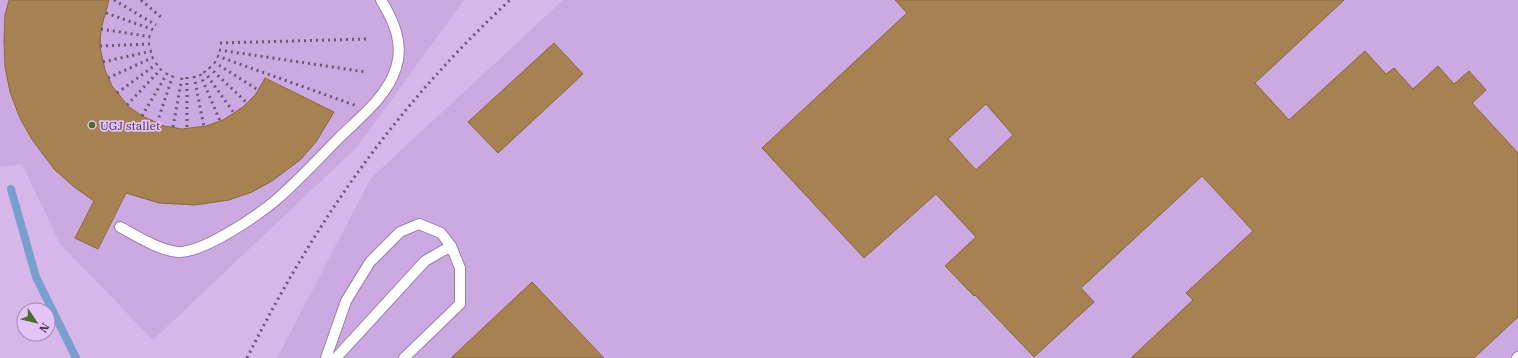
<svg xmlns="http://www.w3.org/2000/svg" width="1518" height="358" font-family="'IBM Plex Serif',serif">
  <rect width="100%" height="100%" fill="#d7b7ea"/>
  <g fill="#cda9e2">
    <path d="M 0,0 L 464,0 L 358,146 L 153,340 L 60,244 L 22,164 L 0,167 Z"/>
    <path d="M 563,0 L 1518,0 L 1518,358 L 277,358 L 371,178 Z"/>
  </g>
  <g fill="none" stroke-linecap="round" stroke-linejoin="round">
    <path stroke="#78a0cf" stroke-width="8" d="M 11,189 L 36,277 L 76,358"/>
  </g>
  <g fill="#a68252" stroke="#8a6738" fill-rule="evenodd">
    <path d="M 9,0 L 109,0 L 101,29 L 100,47 L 105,70 L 112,86 L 128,106 L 142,116 L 164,126 L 182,129 L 206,126 L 223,120 L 243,107 L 256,94 L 265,78 L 334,112 L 316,142 L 300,160 L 272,181 L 252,192 L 229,200 L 195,205 L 159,203 L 126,193 L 98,249 L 75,238 L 94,201 L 73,186 L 54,169 L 31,138 L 19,116 L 10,92 L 5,67 L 4,41 L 5,15 Z"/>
    <path d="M 895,0 L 1344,0 L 1255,83 L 1289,120 L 1365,51 L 1386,74 L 1394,68 L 1413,89 L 1438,66 L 1454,84 L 1469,71 L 1486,90 L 1472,103 L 1518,153 L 1518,317 L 1474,358 L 1131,358 L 1193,300 L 1186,293 L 1253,231 L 1202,176 L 1081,288 L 1094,302 L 1034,357 L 975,295 L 974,296 L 945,266 L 976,237 L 936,194 L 864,258 L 762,148 L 907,13 ZM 986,104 L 1013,135 L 976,170 L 948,139 Z"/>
    <path d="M 554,43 L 583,74 L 498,153 L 468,122 Z"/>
    <path d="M 532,282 L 604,358 L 451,358 Z"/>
  </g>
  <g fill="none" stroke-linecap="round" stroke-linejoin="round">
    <g stroke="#9b7dad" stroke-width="12">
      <g id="service">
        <path d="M 120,227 C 137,236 158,250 178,252 C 203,253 257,216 276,200 C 298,181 318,159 339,138 C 359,118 387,97 396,68 C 404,44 394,21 381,0"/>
        <path d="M 326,358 L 346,301 L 370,262 L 400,232 L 419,224 L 441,233 L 451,246"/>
        <path d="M 336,358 L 425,261 L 451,246 L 460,268 L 460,304 L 404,358"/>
        <path d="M 1517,358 L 1518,357"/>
      </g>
    </g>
    <use href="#service" stroke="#fff" stroke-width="10"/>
    <g stroke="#695773" stroke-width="3" stroke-dasharray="2 4" stroke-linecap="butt">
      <path d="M 114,0 L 156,25"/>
      <path d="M 141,0 L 162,18"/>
      <path d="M 106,13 L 154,30"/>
      <path d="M 101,29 L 152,37"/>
      <path d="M 220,43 L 366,39"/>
      <path d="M 100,46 L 151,44"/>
      <path d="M 219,50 L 366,72"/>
      <path d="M 217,56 L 357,106"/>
      <path d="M 103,62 L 152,51"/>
      <path d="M 214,62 L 258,90"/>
      <path d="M 209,67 L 247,103"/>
      <path d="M 204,71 L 234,113"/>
      <path d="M 200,74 L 220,121"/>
      <path d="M 194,76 L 204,127"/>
      <path d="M 187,77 L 187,128"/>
      <path d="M 108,78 L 154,57"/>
      <path d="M 117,93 L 158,63"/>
      <path d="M 127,105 L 162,68"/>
      <path d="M 142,116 L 168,72"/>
      <path d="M 157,123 L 173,75"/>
      <path d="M 173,127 L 182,77"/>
      <path d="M 247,358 C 316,220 397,105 510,0"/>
    </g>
  </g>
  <circle fill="#4a6f29" stroke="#e4c4f8" stroke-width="1.5" cx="92" cy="125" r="4"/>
  <g text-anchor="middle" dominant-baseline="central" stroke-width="3.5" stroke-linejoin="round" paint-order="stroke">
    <g font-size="12" fill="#413448" stroke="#e4c4f8" text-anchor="start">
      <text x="100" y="125">UGJ stallet</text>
    </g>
  </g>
  <g transform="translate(36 322) rotate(125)"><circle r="19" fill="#e4c4f8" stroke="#a38ab2"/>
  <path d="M0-3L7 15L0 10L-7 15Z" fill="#4a6f29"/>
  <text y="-6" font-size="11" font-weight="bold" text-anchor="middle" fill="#413448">N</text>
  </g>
</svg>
